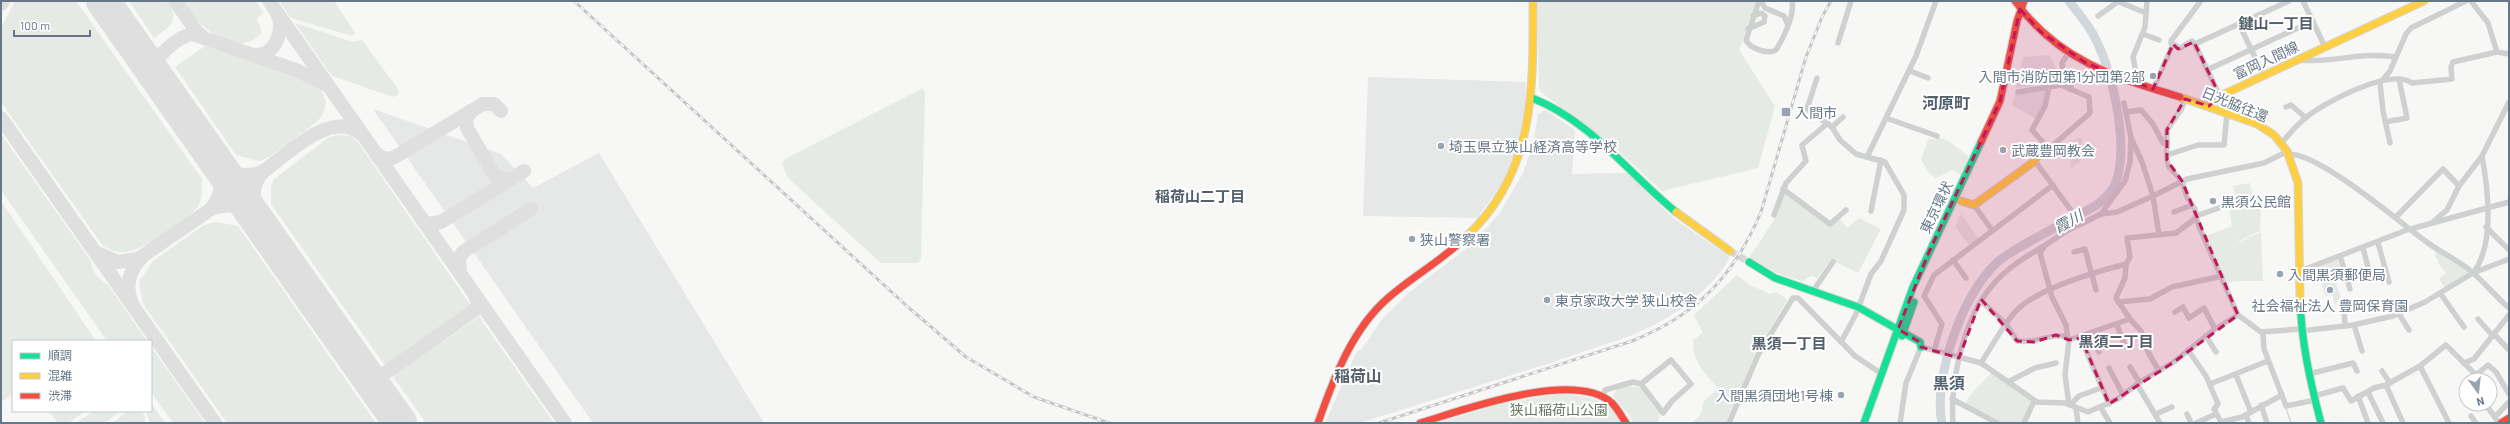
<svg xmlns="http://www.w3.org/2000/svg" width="2510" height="424" font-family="Barlow,'Noto Sans JP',sans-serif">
  <rect width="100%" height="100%" fill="#f7f7f6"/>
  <g fill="#e6e7e7">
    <path d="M 2049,55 L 2060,75 L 2061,81 L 2016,88 L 2023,57 Z"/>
    <path d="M 1368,77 L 1526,82 L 1525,108 L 1516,151 L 1501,185 L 1477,218 L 1363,216 Z"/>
    <path d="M 2044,89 L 2046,92 L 2043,106 L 2036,119 L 2012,105 L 2015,94 Z"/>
    <path d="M 373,109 L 501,154 L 533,188 L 599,153 L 764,423 L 593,423 Z"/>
    <path d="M 1545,110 L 1575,130 L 1572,174 L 1627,173 L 1673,218 L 1730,257 L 1725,266 L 1713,281 L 1686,306 L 1656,324 L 1630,336 L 1553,362 L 1360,423 L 1325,423 L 1357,351 L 1362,349 L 1382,319 L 1407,294 L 1472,244 L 1499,214 L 1523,173 L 1533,143 L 1538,114 Z"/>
    <path d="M 2337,259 L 2342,272 L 2333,274 L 2341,298 L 2344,300 L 2334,304 L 2333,295 L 2325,296 L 2317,267 Z"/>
  </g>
  <g fill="#e6eae4">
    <path d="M 15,1 L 76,1 L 202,179 C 202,188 203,197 198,206 C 189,220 143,250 126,252 C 117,253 111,250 103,246 L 1,102 L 1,28 Z"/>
    <path d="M 129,1 L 167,1 C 181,21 170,26 154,38 Z"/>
    <path d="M 182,1 L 256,1 L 264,13 L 257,18 L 262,32 C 235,63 199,25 182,1 Z"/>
    <path d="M 279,1 L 334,1 L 355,33 L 352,36 L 291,18 Z"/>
    <path d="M 1537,1 L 1756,1 L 1739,50 L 1775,106 L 1758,168 L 1662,191 L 1612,145 L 1542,93 L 1539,88 Z"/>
    <path d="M 295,23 L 353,42 L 362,40 L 398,89 L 399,94 L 393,97 L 332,76 Z"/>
    <path d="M 205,46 L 312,82 L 321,89 L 326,102 L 324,112 L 318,121 L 269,157 L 259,161 L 236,155 L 175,67 Z"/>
    <path d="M 923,88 L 925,93 L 921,258 L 919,262 L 916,263 L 881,263 L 788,178 L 782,163 L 785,159 Z"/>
    <path d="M 1,134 L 91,261 C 91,271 99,280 108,285 L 147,341 L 107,341 L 1,190 Z"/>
    <path d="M 336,135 L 350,136 L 357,141 L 471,306 L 386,367 L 271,204 L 271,187 L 274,179 L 328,138 Z"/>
    <path d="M 1937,137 L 1949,141 L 1969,157 L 1961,175 L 1952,170 L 1936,178 L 1930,174 L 1921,160 L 1929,138 L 1936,140 Z"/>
    <path d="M 2082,137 L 2081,161 L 2071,168 L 2069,142 Z"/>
    <path d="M 2250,183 L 2253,199 L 2261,200 L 2260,231 L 2239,241 L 2233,229 L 2239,242 L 2261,232 L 2263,281 L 2235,281 L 2227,284 L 2206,236 L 2232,226 L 2229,207 L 2236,200 L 2233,186 Z"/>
    <path d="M 1785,192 L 1830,225 L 1839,218 L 1847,228 L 1859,218 L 1881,229 L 1858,273 L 1831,260 L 1817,278 L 1811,276 L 1802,281 L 1777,273 L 1749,258 L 1776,217 Z"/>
    <path d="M 1,201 L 96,341 L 13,341 L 13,394 L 1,402 Z"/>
    <path d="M 1961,214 L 1979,239 L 1970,246 L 1955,227 Z"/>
    <path d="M 216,222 L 238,226 L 376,423 L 227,423 L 143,304 L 139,282 L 153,261 L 204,225 Z"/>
    <path d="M 2436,250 L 2455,261 L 2469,273 L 2445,288 L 2439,279 L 2446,273 L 2437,262 L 2439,261 L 2435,256 Z"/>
    <path d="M 1737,275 L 1750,285 L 1770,294 L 1777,292 L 1787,300 L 1756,353 L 1726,423 L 1691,423 L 1700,416 L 1704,401 L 1718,388 C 1704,371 1693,364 1693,340 L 1703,333 L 1694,315 Z"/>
    <path d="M 479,317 L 554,423 L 426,423 L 394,378 L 395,374 Z"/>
    <path d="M 151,347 L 205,423 L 173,423 L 151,392 Z"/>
    <path d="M 1992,372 L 2031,400 L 2021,423 L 1999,423 L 1966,404 C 1968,394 1985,381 1992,372 Z"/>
    <path d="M 1626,386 L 1642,388 L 1653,406 L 1660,413 L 1658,423 L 1632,423 L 1631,417 L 1613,396 L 1617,389 Z"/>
    <path d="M 1557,394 C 1580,395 1612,397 1621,423 L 1438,423 L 1500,404 Z"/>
    <path d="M 151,403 L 165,423 L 150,423 L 146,411 L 151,411 Z"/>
    <path d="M 49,411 L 86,411 L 68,423 L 58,423 Z"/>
    <path d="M 94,411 L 120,411 L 105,423 L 76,423 Z"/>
    <path d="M 128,411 L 141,411 L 145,416 L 145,422 L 112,423 Z"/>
  </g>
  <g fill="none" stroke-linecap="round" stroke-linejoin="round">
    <path stroke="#d0d8db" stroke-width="1.5" d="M 2286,408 L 2291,423"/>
    <path stroke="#d0d8db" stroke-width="9" d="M 1942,423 C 1932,377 1966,280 2007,255 C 2030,240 2055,228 2078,215 C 2085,211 2094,208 2099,203 C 2104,199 2112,191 2115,185 C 2130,147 2113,73 2095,38 C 2089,25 2078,13 2069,1"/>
    <g stroke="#dedfde" stroke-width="14">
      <path d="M 175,1 L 197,32 L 204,38"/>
      <path d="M 269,1 L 565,423"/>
      <path d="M 1,4 L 3,1"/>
      <path d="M 139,52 L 151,57 L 161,54"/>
      <path d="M 255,55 C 275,56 284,32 278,15"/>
      <path d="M 154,74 C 152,57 178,37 192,34 L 296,70 L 325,84"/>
      <path d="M 472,110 L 466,119 L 467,128 L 494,174 L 501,179 L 511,179"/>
      <path d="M 1,118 L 215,423"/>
      <path d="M 376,154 L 384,159 L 393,158 L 483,104 L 494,104 L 501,111"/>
      <path d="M 217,163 C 232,174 248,180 265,170 C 289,153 332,109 361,134"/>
      <path d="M 211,209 C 222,196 224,178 217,163"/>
      <path d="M 257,219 C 252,202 250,183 265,170"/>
      <path d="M 423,221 L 430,224 L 441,222 L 524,171"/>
      <path d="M 97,253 L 118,262 L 138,259 L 211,209 C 228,202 244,206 257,219"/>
      <path d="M 460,274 L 459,258 L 463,252 L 531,209"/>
      <path d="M 131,301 C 125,285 130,269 142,257"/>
      <path d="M 382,396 L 380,383 L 384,374 L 475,310 L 478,304 L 475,295"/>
    </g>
    <path stroke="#dedfde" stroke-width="34" d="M 103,1 L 400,423"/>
    <path stroke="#d3d7da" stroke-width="7" stroke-dasharray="7 3.5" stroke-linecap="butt" d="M 1730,251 L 1749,262"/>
    <g stroke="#d4d5d6" stroke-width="9">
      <g id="fast">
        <path d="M 1532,98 C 1591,121 1628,173 1676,212"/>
        <path d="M 1749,262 L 1775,278 L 1858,307 L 1920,342 L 1921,347"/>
        <path d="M 2300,297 C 2301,341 2310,381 2321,423"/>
        <path d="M 1902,336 L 1914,302"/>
        <path d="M 1864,423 L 1913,287 L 1981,142"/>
      </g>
    </g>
    <g stroke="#d4d5d6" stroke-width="9">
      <g id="slow">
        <path d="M 2180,97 L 2257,124 L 2274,135 L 2287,151 L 2298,183 L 2300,297"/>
        <path d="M 2209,106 L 2220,96 L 2424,1"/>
        <path d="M 1961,201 L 1974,205 L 2035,161"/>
        <path d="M 1676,212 L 1730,251"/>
        <path d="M 1467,236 C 1536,171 1533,88 1533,1"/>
      </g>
    </g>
    <g stroke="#d4d5d6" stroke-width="9">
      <g id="jam">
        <path d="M 2015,1 C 2058,60 2114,77 2180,97"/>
        <path d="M 1981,142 L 2000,101 L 2017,21 L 2024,1"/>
        <path d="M 1318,423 C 1333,380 1352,329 1388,298 C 1413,276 1443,260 1467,236"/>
        <path d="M 1420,423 C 1464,410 1574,369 1612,403 C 1617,408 1622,417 1626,423"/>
        <path d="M 2501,423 L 2509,418"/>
      </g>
    </g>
    <g stroke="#cfd1d1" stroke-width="5.5">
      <path d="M 1759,1 L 1746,40 C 1749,48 1768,55 1776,50 C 1783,39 1795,15 1792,1"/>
      <path d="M 1761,1 L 1765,8 L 1784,16 L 1787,23"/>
      <path d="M 2303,1 L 2325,47"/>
      <path d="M 2471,1 L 2488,23 L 2497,52 L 2509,54"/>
      <path d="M 2119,2 L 2146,13"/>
      <path d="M 2098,16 L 2119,1"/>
      <path d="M 2239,24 L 2264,76"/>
      <path d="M 1748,29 L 1764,22 L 1765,16 L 1761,13 L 1753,16"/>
      <path d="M 2143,34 L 2159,40"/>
      <path d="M 1838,43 L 1851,1"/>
      <path d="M 2171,43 L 2171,41 L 2200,2"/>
      <path d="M 2195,44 L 2220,96"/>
      <path d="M 2069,52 L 2062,63 L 2063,71 L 2073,79 L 2070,89"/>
      <path d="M 2298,60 C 2330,64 2362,51 2396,57"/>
      <path d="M 2207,70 L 2313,21"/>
      <path d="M 1910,71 L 1928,78"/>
      <path d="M 1817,78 L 1807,109 L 1832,127 L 1840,140 L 1856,154 L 1885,162 L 1904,195 L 1904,210 L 1881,261 L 1871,274 L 1856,314 L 1841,342"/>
      <path d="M 2138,83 L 2133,57 L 2145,27 L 2147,1"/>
      <path d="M 2153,89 L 2173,44 L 2180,48 L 2192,41 L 2195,44 L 2289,1"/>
      <path d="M 2018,92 L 2061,85 L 2089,97 L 2090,113 L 2035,161 L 2081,224 L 2101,214 L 2117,212 L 2153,196 L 2187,179 L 2264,163 L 2288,151"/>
      <path d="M 2185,99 L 2181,110 L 2167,130 L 2167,160 L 2169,167 L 2182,181 L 2187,197 L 2195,209 L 2198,224 L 2238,315 L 2261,332 L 2301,329"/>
      <path d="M 2124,103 L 2131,138 L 2142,162 L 2153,196 L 2159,235"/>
      <path d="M 2286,107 L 2291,105 L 2306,118"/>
      <path d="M 2126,112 L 2141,110 L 2153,124 L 2163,143 L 2167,142"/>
      <path d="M 1886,118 L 1937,136"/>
      <path d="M 2385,122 L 2407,118 L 2399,79"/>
      <path d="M 1832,127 L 1843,117"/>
      <path d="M 2282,143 C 2288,135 2295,127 2303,120 C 2321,104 2389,67 2412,83 L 2452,79 L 2451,67 L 2453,62 L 2497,52"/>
      <path d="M 2390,143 L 2383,111 L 2380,83 L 2390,71 L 2406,34 L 2411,28 L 2466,1"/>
      <path d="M 2049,149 L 2032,130 L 2045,106 L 2049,87"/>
      <path d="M 2289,154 C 2320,154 2397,220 2424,240 C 2439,252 2457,259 2472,272 C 2485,283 2496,297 2509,308"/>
      <path d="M 2167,155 L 2198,145 L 2224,145 L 2227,113"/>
      <path d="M 1867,157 L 1916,56 L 1936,1"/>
      <path d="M 1783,189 L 1830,224 L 1846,210"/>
      <path d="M 1974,205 L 1992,230"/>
      <path d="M 1871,211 L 1881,160"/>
      <path d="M 2174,212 L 2192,205"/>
      <path d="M 2101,214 L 2125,181 L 2130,162 L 2131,138"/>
      <path d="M 1774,215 L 1786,183 L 1806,161 L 1802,145 L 1828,123"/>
      <path d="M 2196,216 L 2230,204 L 2234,199"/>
      <path d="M 2396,217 L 2443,169 L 2459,186"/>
      <path d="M 2434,221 L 2447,210 L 2459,186 L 2482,156 L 2509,102"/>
      <path d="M 2486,227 L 2509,250"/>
      <path d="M 2378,243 L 2389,282"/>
      <path d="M 2044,247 L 2040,253 L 2052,297 L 2066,325 L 2068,339"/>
      <path d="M 2363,248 L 2369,271"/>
      <path d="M 2074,252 L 2085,249 L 2096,290"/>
      <path d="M 2340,256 L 2350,289"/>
      <path d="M 1953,260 L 1966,278"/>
      <path d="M 2126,264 L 2125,278 L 2116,298 L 2130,319 L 2141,331 L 2148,352 L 2159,371"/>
      <path d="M 2300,271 L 2407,230 L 2509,202"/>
      <path d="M 2473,273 C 2495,245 2488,189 2482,156"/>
      <path d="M 1813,291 L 1833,262"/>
      <path d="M 2440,293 L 2464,327"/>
      <path d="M 1981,301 L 2006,324 L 2017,341 C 2038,344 2048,333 2067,337"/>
      <path d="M 2118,302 L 2150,299 L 2172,287 L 2222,276"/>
      <path d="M 2175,312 L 2183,307 L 2189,318 L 2204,308 L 2215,329"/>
      <path d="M 2399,314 L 2409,330"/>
      <path d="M 2478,319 L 2493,336"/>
      <path d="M 2117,325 L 2125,346"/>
      <path d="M 2354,325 L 2362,351"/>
      <path d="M 2345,326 L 2344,309 L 2359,304"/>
      <path d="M 2301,331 L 2353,325 L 2393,316 L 2425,302 L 2473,273 L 2509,259"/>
      <path d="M 2090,333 L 2099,352"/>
      <path d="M 2263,333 L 2264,349 L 2286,406 L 2315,400"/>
      <path d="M 2495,335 L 2509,350"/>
      <path d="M 2206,336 L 2216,352"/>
      <path d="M 2080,337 L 2109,404"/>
      <path d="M 2188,350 L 2206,376 L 2218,404 L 2214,409 L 2221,422 L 2242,417 L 2282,395"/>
      <path d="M 1934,351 L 1942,324 L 1924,296 L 1934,275 L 2053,185"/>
      <path d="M 1981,363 C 1992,346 2002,327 2015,312 C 2036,289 2095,272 2126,264 L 2130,257 L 2127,238 L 2176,233 L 2196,218"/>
      <path d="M 2464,363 L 2474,359 L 2509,315"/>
      <path d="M 2420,366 L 2449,423"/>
      <path d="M 2130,367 L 2140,383"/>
      <path d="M 2109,368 L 2123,395"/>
      <path d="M 2382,371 L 2390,383"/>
      <path d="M 2309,374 L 2353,363 L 2357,371"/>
      <path d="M 2236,375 L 2251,412"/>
      <path d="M 2008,382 L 2035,368 L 2056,363"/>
      <path d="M 2137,384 L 2160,423"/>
      <path d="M 2210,384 L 2268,361"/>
      <path d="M 2386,385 L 2403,423"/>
      <path d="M 2368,392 L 2383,423"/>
      <path d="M 2314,396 L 2343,388 L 2351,401 L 2374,388 L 2386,385 L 2420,366 L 2446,345 L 2476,375 L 2488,365 L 2496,372 L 2509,394"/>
      <path d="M 2358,396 L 2368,423"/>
      <path d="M 1602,397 L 1605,390 L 1633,382 L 1641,384 L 1671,360 L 1691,384 L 1672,401 L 1663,413 L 1641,384"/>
      <path d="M 1952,399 L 1997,423"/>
      <path d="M 2069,404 L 2065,375 L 2069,340 L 2130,319"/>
      <path d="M 2485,404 L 2495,417"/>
      <path d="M 2070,405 L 2079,396 L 2101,388"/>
      <path d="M 2261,405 L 2267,423"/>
      <path d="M 2076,408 L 2078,423"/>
      <path d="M 2101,408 L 2110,423"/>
      <path d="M 2156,414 L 2172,407"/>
      <path d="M 2187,414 L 2191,423"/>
      <path d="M 2246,415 L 2249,423"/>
      <path d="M 2471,416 L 2476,423"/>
      <path d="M 1729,423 L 1759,353 L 1793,298 L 1798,298 L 1855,356 L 1882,374"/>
      <path d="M 1900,423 L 1906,383 L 1921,347 L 1981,363 L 2037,402 L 2065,403 L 2088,412 L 2118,399 L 2140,382 L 2174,362 L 2215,329 L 2238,315"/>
      <path d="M 1953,423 C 1950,381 1964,319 1991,287 C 2005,269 2025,257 2044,246 C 2056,238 2068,229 2081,224"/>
      <path d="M 2024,423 L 2034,401"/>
      <path d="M 2196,423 L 2216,414"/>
      <path d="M 2498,423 L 2495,417 L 2509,402"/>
    </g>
    <use href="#fast" stroke="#16e098" stroke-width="7"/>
    <use href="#slow" stroke="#ffcf43" stroke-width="7"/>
    <use href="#jam" stroke="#f24e42" stroke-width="7"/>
    <g stroke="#c5c7c7" stroke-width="3">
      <g id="rail">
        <path d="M 574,1 L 908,307 L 966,357 L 1034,397 L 1109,423"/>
        <path d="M 1379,423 L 1632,341 C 1697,315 1734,276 1761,212 L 1806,57 L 1822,17 L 1831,1"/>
      </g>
    </g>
    <use href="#rail" stroke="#fff" stroke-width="1.5" stroke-dasharray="4.5" stroke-linecap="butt"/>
  </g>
  <path fill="#c2185b" fill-opacity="0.2" stroke="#c2185b" stroke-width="3" stroke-dasharray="8 5" stroke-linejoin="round" d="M 2020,9 L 2041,32 L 2086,63 L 2153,89 L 2173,44 L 2178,49 L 2194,42 L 2220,96 L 2209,106 L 2185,99 L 2167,130 L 2167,160 L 2182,181 L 2238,315 L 2174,362 L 2109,404 L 2081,338 L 2069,340 L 2056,335 L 2034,342 L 2017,341 L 1981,299 L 1959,358 L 1921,347 L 1921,343 L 1898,329 L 1928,254 L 2000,101 Z"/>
  <g fill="#99a4ae" stroke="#fff" stroke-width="1.5">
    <circle cx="2153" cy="76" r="4"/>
    <rect x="1781" y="107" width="10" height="10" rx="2"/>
    <circle cx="1441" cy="146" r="4"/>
    <circle cx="2003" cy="150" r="4"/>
    <circle cx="2213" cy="201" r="4"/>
    <circle cx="1412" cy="239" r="4"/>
    <circle cx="2280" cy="274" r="4"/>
    <circle cx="2330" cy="290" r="4"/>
    <circle cx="1547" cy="300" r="4"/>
    <circle cx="1841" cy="395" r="4"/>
  </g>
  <g text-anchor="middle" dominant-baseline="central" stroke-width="4" stroke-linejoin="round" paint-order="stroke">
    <g font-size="14" fill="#678" stroke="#fff">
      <text transform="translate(2266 60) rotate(-25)">富岡入間線</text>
      <text transform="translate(2235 104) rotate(22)">日光脇往還</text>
      <text transform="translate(1936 207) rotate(-64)">東京環状</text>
    </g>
    <g font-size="14" fill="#678" stroke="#fff" text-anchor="start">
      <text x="2145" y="76" text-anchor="end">入間市消防団第1分団第2部</text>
      <text x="1795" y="112">入間市</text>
      <text x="1449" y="146">埼玉県立狭山経済高等学校</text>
      <text x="2011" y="150">武蔵豊岡教会</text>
      <text x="2221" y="201">黒須公民館</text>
      <text x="1420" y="239">狭山警察署</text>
      <text x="2288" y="274">入間黒須郵便局</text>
      <text x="1555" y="300">東京家政大学 狭山校舎</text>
      <text x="2330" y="305" text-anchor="middle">社会福祉法人 豊岡保育園</text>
      <text x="1833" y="395" text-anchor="end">入間黒須団地1号棟</text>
    </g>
    <g font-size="14" fill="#657961" stroke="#fff">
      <text x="1559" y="409">狭山稲荷山公園</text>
    </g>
    <g font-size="15" font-weight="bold" fill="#54606c" stroke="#fff">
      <text x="2276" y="23">鍵山一丁目</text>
      <text x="1200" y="196">稲荷山二丁目</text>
      <text x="2116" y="341">黒須二丁目</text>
      <text x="1789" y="343">黒須一丁目</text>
    </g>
    <g font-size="15" font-style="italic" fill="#617883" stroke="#fff">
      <text transform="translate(2068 221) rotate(-29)">霞川</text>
    </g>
    <g font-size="16" font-weight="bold" fill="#54606c" stroke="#fff">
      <text x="1946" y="102">河原町</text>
      <text x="1358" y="375">稲荷山</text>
      <text x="1949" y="382">黒須</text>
    </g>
  </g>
  <rect width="2510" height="424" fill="none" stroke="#667788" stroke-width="4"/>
  <rect x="12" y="340" width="140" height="72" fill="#ffffff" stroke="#c2c9cf"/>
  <rect x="20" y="353" width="20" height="6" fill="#16e098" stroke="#c2c9cf"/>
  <text x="48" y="360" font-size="12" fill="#667788">順調</text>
  <rect x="20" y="373" width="20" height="6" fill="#ffcf43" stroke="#c2c9cf"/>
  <text x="48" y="380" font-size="12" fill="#667788">混雑</text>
  <rect x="20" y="393" width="20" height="6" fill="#f24e42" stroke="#c2c9cf"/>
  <text x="48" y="400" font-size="12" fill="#667788">渋滞</text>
  <g transform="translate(2478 392) rotate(165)"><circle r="19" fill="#ffffff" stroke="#c2c9cf"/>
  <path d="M0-3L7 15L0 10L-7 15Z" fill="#99a4ae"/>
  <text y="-6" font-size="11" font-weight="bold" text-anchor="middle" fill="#667788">N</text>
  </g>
  <path d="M14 30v6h76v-6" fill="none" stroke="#667788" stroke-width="2"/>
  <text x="20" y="30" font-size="12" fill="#667788" stroke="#ffffff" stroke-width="3" paint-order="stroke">100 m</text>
</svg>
